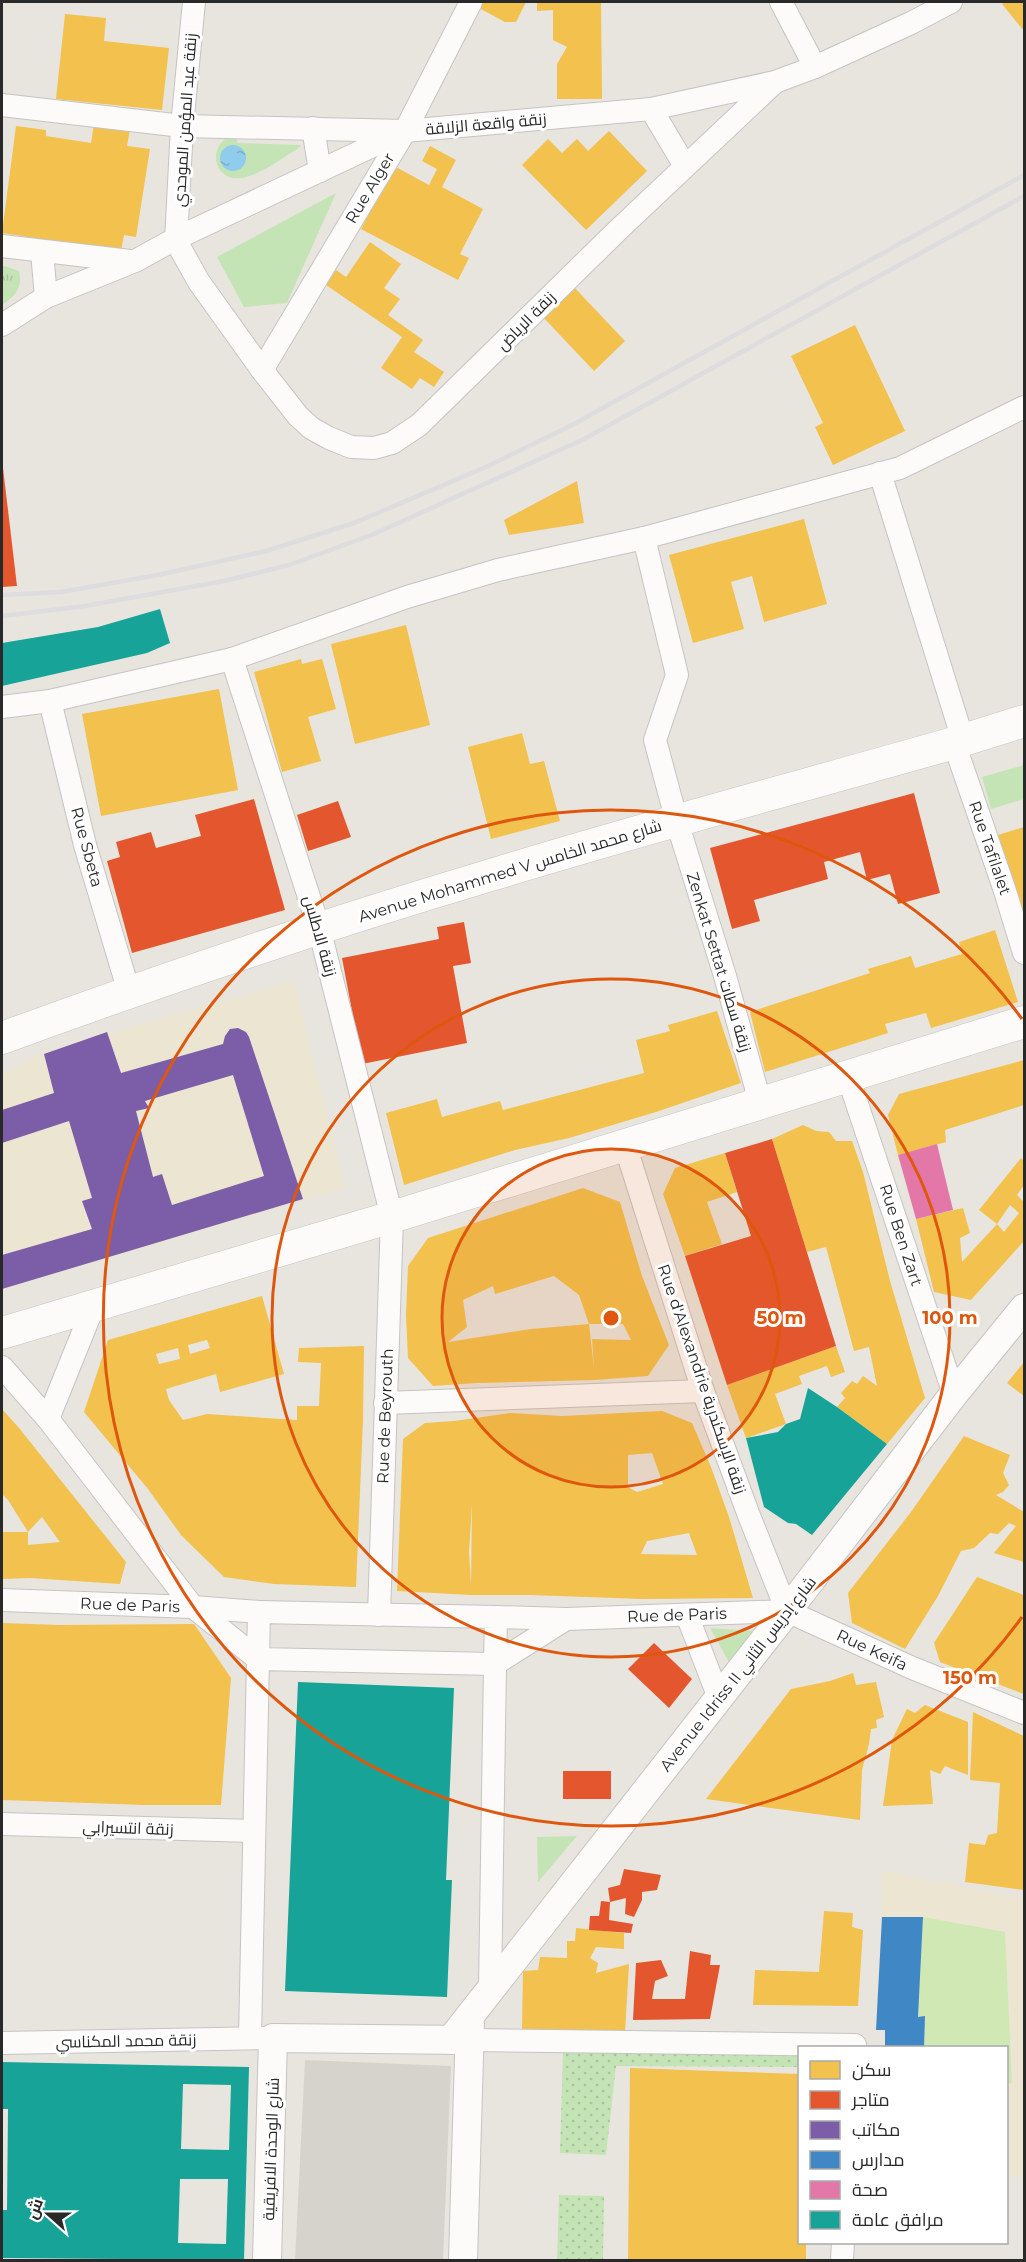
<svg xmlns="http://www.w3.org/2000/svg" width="1026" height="2262" font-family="Montserrat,Cairo,sans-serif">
  <defs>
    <pattern id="park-tufts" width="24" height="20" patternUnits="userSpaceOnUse" patternTransform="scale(1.5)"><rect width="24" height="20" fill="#c5e4b6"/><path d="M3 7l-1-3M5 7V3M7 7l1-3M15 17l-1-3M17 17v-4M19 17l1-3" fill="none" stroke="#a9c49c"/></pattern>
    <pattern id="garden-dots" width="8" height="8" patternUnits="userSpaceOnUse" patternTransform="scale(1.5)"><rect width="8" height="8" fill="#c5e4b6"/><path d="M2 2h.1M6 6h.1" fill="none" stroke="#a9c49c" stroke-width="1.8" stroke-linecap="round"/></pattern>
    <pattern id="water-ripples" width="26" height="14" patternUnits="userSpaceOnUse" patternTransform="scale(1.5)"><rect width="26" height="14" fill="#90cceb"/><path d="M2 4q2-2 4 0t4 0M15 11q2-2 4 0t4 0" fill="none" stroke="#7cafca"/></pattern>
  </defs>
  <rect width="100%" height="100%" fill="#e8e5de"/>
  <g fill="#ebe5d2">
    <path d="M 294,981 L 345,1188 L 2,1290 L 2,1075 L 43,1052 Z"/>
    <path d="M 881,1870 L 1024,1899 L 1024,2176 L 1007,2176 L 1007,2084 L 1012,2083 L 1005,1932 L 923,1917 L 882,1917 Z"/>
  </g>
  <g fill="#c5e4b6">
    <path d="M 230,136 L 235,136 L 238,143 L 301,145 L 300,147 C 284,157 260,175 242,178 C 216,183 205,149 230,136 Z"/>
    <path d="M 336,193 L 287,303 L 244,307 L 217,257 Z"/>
    <path d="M 1024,765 L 1024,799 L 991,809 L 982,777 Z"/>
    <path d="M 710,1628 L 753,1631 L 729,1662 Z"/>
    <path d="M 577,1836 L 538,1882 L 537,1837 Z"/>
  </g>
  <path fill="url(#park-tufts)" d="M 2,265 L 19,271 C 23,288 15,296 2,305 Z"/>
  <g fill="url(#garden-dots)">
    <path d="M 563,2051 L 799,2055 L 799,2067 L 616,2066 L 606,2155 L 560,2153 Z"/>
    <path d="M 559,2195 L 604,2196 L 603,2260 L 557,2260 Z"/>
  </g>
  <path fill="#d0e8b4" d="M 923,1917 L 1005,1932 L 1012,2083 L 1007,2084 L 1006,2048 L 924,2047 L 925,2017 L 918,2017 Z"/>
  <path fill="#d6d3cd" d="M 305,2060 L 451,2066 L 443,2260 L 295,2260 Z"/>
  <circle fill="url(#water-ripples)" cx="233" cy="158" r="13"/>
  <g fill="#f2c14e" fill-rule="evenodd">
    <path d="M 480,2 L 526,2 L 516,22 L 505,22 L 477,7 Z"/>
    <path d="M 537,2 L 601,2 L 602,99 L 557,99 L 557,64 L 567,47 L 553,40 L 553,10 L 537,11 Z"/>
    <path d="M 1005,2 L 1024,2 L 1024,31 L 1002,4 Z"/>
    <path d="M 65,14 L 106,18 L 104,41 L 169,48 L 162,110 L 56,99 Z"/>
    <path d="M 94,124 L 130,129 L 127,146 L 150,149 L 136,237 L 124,235 L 121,251 L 2,233 L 16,126 L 46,130 L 46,136 L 91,143 Z"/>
    <path d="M 609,131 L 647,171 L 586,230 L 522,165 L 548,139 L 562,153 L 577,139 L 588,151 Z"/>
    <path d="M 430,146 L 456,160 L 442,187 L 483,209 L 460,254 L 469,258 L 458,280 L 361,229 L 394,166 L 429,185 L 437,169 L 422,161 Z"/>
    <path d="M 370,242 L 401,264 L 384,288 L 400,299 L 388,315 L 423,340 L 414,352 L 444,372 L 434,387 L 420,378 L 412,389 L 381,368 L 402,337 L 326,285 L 336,270 L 346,277 Z"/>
    <path d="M 572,285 L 625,341 L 594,371 L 541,315 Z"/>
    <path d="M 855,325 L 905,431 L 833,465 L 815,427 L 823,423 L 791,356 Z"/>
    <path d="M 577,481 L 584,523 L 509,535 L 504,520 Z"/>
    <path d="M 804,519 L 827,604 L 764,622 L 752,576 L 731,582 L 744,629 L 693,643 L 669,555 Z"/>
    <path d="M 406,625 L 430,725 L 355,744 L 331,644 Z"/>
    <path d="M 301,659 L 302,664 L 322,659 L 336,709 L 308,717 L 321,761 L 282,772 L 254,672 Z"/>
    <path d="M 219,689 L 238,790 L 101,816 L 82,714 Z"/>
    <path d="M 522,733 L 530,764 L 544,761 L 560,821 L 491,839 L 468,747 Z"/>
    <path d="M 1024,827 L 1024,920 L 998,835 Z"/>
    <path d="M 995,930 L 1018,1002 L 931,1028 L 926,1013 L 885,1024 L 888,1033 L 765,1072 L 750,1012 L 870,973 L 868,969 L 911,956 L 915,968 L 962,954 L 959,942 Z"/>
    <path d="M 717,1011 L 741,1083 L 656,1112 L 569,1138 L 515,1150 L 404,1185 L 386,1113 L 437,1099 L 442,1117 L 500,1101 L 503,1110 L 644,1073 L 636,1040 L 670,1031 L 668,1025 Z"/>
    <path d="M 1024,1060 L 1024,1105 L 945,1130 L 946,1142 L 898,1155 L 888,1115 L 899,1094 Z"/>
    <path d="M 803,1125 L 816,1131 L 829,1132 L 836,1141 L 852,1141 L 863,1172 L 890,1281 L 925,1398 L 887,1444 L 837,1407 L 845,1398 L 841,1393 L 852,1381 L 857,1384 L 863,1376 L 877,1386 L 869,1347 L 854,1351 L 826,1247 L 807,1252 L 772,1139 Z"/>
    <path d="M 725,1153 L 737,1192 L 707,1202 L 722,1244 L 685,1256 L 663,1194 L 675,1168 Z"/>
    <path d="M 1021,1158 L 1024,1161 L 1024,1185 L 1017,1195 L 1024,1202 L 1024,1241 L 971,1300 L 934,1292 L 916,1219 L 963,1208 L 970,1233 L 960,1238 L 962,1262 L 997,1224 L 1004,1232 L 1019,1213 L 1010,1205 L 997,1224 L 979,1210 Z"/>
    <path d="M 583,1188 L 620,1202 L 642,1276 L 669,1345 L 648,1376 L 595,1380 L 477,1383 L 433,1386 L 408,1358 L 406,1315 L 408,1266 L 428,1238 ZM 554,1276 L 579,1295 L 589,1324 L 531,1329 L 448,1342 L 467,1327 L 463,1300 L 493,1286 L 495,1294 ZM 589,1324 L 623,1324 L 631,1340 L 592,1339 L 594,1368 Z"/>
    <path d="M 262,1296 L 284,1374 L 220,1392 L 216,1374 L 166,1389 L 169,1400 L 183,1420 L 207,1414 L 297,1420 L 297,1406 L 319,1406 L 321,1363 L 298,1362 L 299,1348 L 364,1346 L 363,1420 L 356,1587 L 274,1584 L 224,1577 L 181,1535 L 148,1489 L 84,1412 L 108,1340 ZM 207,1340 L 210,1348 L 190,1354 L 188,1345 ZM 178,1348 L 180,1359 L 159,1364 L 156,1354 Z"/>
    <path d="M 836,1346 L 845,1372 L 831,1377 L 827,1366 L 799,1376 L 802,1384 L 775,1394 L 786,1424 L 746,1438 L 727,1385 Z"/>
    <path d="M 1024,1362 L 1024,1396 L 1007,1383 Z"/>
    <path d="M 2,1409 L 19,1428 L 126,1562 L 120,1584 L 30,1578 L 2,1579 L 2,1532 L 28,1532 L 28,1545 L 60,1542 L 42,1517 L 28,1532 L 8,1500 L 2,1494 Z"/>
    <path d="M 662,1411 L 692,1423 L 711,1467 L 729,1517 L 753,1598 L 643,1599 L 530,1595 L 471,1595 L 397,1591 L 403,1439 L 425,1423 L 454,1421 L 510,1413 L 562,1416 ZM 652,1453 L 663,1484 L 637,1492 L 628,1487 L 628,1455 ZM 472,1503 L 471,1586 L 469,1552 ZM 689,1533 L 697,1555 L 641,1554 L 647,1541 Z"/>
    <path d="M 964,1436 L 1010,1455 L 1003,1473 L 1009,1485 L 1003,1492 L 996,1495 L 1024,1512 L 1024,1562 L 994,1553 L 1016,1526 L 1009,1523 L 998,1534 L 990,1533 L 974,1548 L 961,1551 L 938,1596 L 905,1649 L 852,1623 L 848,1593 L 911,1512 Z"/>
    <path d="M 977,1577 L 1024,1595 L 1024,1694 L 940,1662 L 934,1643 Z"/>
    <path d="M 2,1623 L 59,1625 L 194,1624 L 231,1678 L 221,1805 L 145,1805 L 2,1800 Z"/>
    <path d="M 853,1673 L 856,1685 L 876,1682 L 884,1717 L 876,1720 L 877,1728 L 871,1729 L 869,1744 L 862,1770 L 860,1820 L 706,1799 L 791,1689 L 830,1681 Z"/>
    <path d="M 925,1705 L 968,1722 L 968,1775 L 945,1766 L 940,1774 L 930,1770 L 933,1804 L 883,1806 L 892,1740 L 907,1709 L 915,1713 Z"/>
    <path d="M 973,1712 L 1024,1736 L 1024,1890 L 965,1882 L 969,1843 L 985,1845 L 988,1835 L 997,1833 L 1000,1783 L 970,1780 Z"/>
    <path d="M 824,1911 L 853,1913 L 852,1927 L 863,1930 L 858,2006 L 753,2005 L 755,1970 L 819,1972 Z"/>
    <path d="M 576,1928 L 624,1933 L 624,1949 L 596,1947 L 590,1958 L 598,1963 L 596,1973 L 629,1964 L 625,2033 L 522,2031 L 523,1971 L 538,1970 L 540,1957 L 567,1958 L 567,1941 L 575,1941 Z"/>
    <path d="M 630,2068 L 800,2074 L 800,2242 L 806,2242 L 806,2260 L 628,2260 Z"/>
  </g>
  <g fill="#e4572e">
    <path d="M 2,468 L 3,468 L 17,586 L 2,587 Z"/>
    <path d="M 914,793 L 940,893 L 898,904 L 890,874 L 867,880 L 860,852 L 824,862 L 828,879 L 754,900 L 760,921 L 732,929 L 710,848 Z"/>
    <path d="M 254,799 L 285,910 L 132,953 L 107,861 L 120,857 L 116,842 L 151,832 L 156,848 L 201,836 L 195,815 Z"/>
    <path d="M 338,801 L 351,837 L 308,851 L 297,815 Z"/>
    <path d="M 464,922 L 471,963 L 453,966 L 467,1043 L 362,1064 L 342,958 L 439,939 L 437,927 Z"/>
    <path d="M 772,1139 L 836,1346 L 727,1385 L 685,1256 L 751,1236 L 725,1153 Z"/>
    <path d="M 654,1643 L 692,1679 L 669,1708 L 628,1669 Z"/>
    <rect x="563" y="1771" width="48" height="28"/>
    <path d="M 624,1869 L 661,1875 L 657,1890 L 642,1892 L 642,1900 L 634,1917 L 625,1914 L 626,1898 L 610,1902 L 608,1888 L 620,1885 Z"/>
    <path d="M 601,1901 L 610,1902 L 609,1920 L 633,1924 L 631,1933 L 589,1930 L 590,1916 L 599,1916 Z"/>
    <path d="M 690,1951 L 711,1955 L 710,1965 L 720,1965 L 710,2019 L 633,2020 L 636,1963 L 661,1960 L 668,1976 L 655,1981 L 652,1999 L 685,1999 Z"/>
  </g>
  <path fill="#7b5ea7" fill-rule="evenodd" d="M 238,1028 L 246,1032 L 249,1037 L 303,1199 L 2,1289 L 2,1255 L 92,1229 L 82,1201 L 92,1198 L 69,1121 L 2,1143 L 2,1110 L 54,1093 L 44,1054 L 107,1032 L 121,1073 L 223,1044 L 225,1036 L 230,1029 ZM 233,1075 L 264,1176 L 172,1205 L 162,1174 L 153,1177 L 136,1111 L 149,1108 L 145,1101 Z"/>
  <path fill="#3f88c5" d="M 882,1917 L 923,1917 L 918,2017 L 925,2016 L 924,2048 L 885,2048 L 885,2030 L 876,2030 Z"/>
  <path fill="#e377a8" d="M 937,1144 L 953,1210 L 916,1219 L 898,1155 Z"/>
  <g fill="#17a398" fill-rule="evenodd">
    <path d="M 160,609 L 170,643 L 147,653 L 2,686 L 2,643 L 98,627 Z"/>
    <path d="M 808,1388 L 837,1407 L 887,1444 L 812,1535 L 796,1524 L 788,1523 L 764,1507 L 746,1438 L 778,1432 L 786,1424 L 800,1419 Z"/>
    <path d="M 298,1682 L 454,1688 L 446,1880 L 452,1880 L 447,1997 L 285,1991 Z"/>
    <path d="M 2,2062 L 249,2067 L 244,2260 L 2,2258 L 2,2210 L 7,2210 L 8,2109 L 2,2109 ZM 183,2084 L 231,2085 L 229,2150 L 181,2149 ZM 180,2179 L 228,2179 L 226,2244 L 178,2243 Z"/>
  </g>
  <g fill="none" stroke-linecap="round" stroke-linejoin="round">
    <g stroke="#c5c4c4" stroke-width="24">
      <g id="minor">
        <path d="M 194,2 L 182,126 L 176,241 L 199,282 L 262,370 L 298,416 L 311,428 L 329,438 L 351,447 L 374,448 L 392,443 L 419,425 L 618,230 L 775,82"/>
        <path d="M 781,2 L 815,67"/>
        <path d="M 2,105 L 182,126 L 405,131 L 651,109 L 775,82 L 815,67 L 911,23 L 951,2"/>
        <path d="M 651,109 L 685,166"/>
        <path d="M 313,128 L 320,171"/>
        <path d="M 2,246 L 130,261"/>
        <path d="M 42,252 L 46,297"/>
        <path d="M 2,325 L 46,297 L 135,261 L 177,238 L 400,133"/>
        <path d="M 262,370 L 405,131 L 471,2"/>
        <path d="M 880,473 L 963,740"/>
        <path d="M 644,538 L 677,675 L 655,740 L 677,822 L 725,976 L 760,1102"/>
        <path d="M 232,659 L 319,928 L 392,1217 L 379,1615"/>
        <path d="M 50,701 L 85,845 L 129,992"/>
        <path d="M 2,707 L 50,701 L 232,659 L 407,597 L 498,570 L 644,538 L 900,468 L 1024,407"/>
        <path d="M 954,743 L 1004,888 L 1024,953"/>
        <path d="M 848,1077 L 954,1394"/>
        <path d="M 625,1145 L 703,1391 L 748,1513 L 787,1611"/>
        <path d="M 2,1367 L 48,1419 L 193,1607 L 258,1659"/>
        <path d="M 385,1403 L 703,1391"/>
        <path d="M 48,1419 L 94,1305"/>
        <path d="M 2,1600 L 193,1607 L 259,1612"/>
        <path d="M 687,1615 L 719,1698"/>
        <path d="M 496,1617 L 566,1619 L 787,1611 L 910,1667 L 1024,1713"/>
        <path d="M 2,1824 L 254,1831"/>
        <path d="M 490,1989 L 495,1664 L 566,1619"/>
        <path d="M 250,2038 L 259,1612 L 496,1617 L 495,1664 L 258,1659"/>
        <path d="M 469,2040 L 855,2045 L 855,2048"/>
        <path d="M 2,2043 L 264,2038"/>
        <path d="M 842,2260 L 843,2242"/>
      </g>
    </g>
    <g stroke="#c5c4c4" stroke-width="30">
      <g id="tertiary">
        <path d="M 451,2040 L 787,1611 L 954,1394 L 1024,1308"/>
        <path d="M 267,2260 L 273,2038 L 469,2040"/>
        <path d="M 463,2260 L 470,2023"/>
      </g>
    </g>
    <g stroke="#c5c4c4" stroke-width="33">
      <g id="secondary">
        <path d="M 2,1038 C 163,979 326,924 491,875 C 644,828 799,787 954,743 L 1024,721"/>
        <path d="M 2,1333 L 392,1217 L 1024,1022"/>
      </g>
    </g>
    <use href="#minor" stroke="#fcfbfa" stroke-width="22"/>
    <use href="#tertiary" stroke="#fcfbfa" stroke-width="28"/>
    <use href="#secondary" stroke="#fcfbfa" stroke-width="32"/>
    <g stroke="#dddcde" stroke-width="4.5">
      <path d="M 2,595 L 61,592 L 158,575 L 266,551 L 354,523 L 486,467 L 572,425 L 1024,175"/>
      <path d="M 2,616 L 85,606 L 224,581 L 289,565 L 374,534 L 584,439 L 1024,196"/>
    </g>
  </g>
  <circle cx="611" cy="1318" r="169" fill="#de570d" fill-opacity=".12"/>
  <g fill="none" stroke="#de570d" stroke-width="3">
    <circle cx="611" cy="1318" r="169"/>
    <circle cx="611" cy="1318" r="339"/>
    <path d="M1022 1617A508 508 0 1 1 1022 1019"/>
  </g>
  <g text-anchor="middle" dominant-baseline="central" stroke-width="6" stroke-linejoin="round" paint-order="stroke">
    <g font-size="16" fill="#292929" stroke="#fff">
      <text transform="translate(185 120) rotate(-86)">زنقة عبد المؤمن الموحدي</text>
      <text transform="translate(486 124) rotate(-5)">زنقة واقعة الزلاقة</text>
      <text transform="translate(370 188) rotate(-59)">Rue Alger</text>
      <text transform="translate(526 321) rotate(-45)">زنقة الرياض</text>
      <text transform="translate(87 847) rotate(75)">Rue Sbeta</text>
      <text transform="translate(990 848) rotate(71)">Rue Tafilalet</text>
      <text transform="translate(510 871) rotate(-17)">Avenue Mohammed V شارع محمد الخامس</text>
      <text transform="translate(320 936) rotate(74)">زنقة الاطلس</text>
      <text transform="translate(719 962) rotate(73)">Zenkat Settat زنقة سطات</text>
      <text transform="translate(901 1235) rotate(72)">Rue Ben Zart</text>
      <text transform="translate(702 1379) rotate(71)">Rue d'Alexandrie زنقة الإسكندرية</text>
      <text transform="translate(385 1416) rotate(-88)">Rue de Beyrouth</text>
      <text transform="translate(130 1605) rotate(2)">Rue de Paris</text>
      <text transform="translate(677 1615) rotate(-2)">Rue de Paris</text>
      <text transform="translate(872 1650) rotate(25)">Rue Keifa</text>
      <text transform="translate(738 1674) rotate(-52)">Avenue Idriss II شارع إدريس الثاني</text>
      <text transform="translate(128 1828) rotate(2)">زنقة انتسيرابي</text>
      <text transform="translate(126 2041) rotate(-1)">زنقة محمد المكناسي</text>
      <text transform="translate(271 2149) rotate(-88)">شارع الوحدة الافريقية</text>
    </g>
  </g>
  <circle cx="611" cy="1318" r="9" fill="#de570d" stroke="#fff" stroke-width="3"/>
  <g font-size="18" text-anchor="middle" font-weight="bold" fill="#de570d" stroke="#fff" stroke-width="6" stroke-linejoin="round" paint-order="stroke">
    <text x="780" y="1324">50 m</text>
    <text x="950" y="1324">100 m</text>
    <text x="970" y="1684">150 m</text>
  </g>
  <rect width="1026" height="2262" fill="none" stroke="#292929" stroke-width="6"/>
  <rect x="798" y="2046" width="210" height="198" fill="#ffffff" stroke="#a9a9a9" stroke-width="1.5"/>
  <rect x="810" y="2061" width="30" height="18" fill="#f2c14e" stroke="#a9a9a9" stroke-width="1.5"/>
  <text x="852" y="2076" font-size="18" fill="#292929">سكن</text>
  <rect x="810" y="2091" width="30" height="18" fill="#e4572e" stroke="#a9a9a9" stroke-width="1.5"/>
  <text x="852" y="2106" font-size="18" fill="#292929">متاجر</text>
  <rect x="810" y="2121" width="30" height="18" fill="#7b5ea7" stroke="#a9a9a9" stroke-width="1.5"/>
  <text x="852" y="2136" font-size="18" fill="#292929">مكاتب</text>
  <rect x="810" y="2151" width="30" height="18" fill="#3f88c5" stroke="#a9a9a9" stroke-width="1.5"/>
  <text x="852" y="2166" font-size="18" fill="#292929">مدارس</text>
  <rect x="810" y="2181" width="30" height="18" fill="#e377a8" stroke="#a9a9a9" stroke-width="1.5"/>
  <text x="852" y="2196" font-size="18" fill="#292929">صحة</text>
  <rect x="810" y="2211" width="30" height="18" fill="#17a398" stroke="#a9a9a9" stroke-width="1.5"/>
  <text x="852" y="2226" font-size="18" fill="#292929">مرافق عامة</text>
  <g transform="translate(48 2214) rotate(291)" stroke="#ffffff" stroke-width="4.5" paint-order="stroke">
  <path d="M0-4.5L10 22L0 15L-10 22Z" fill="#292929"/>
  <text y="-9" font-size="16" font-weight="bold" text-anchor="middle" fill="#292929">ش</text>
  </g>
</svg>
